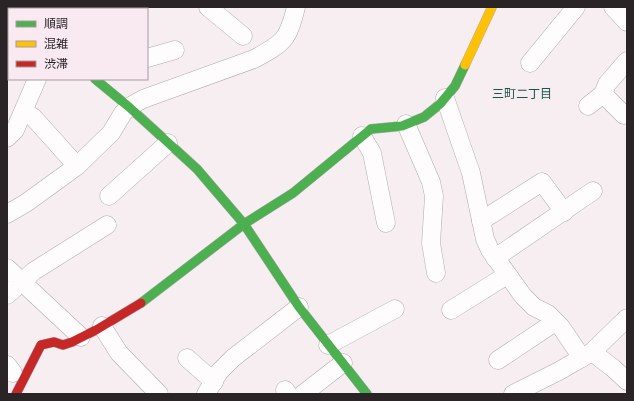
<svg xmlns="http://www.w3.org/2000/svg" width="634" height="401" font-family="'Public Sans','Noto Sans JP',sans-serif">
  <rect width="100%" height="100%" fill="#f6eef1"/>
  <g fill="none" stroke-linecap="round" stroke-linejoin="round">
    <g stroke="#b1aaad" stroke-width="19">
      <g id="street">
        <path d="M 208,7 L 243,36"/>
        <path d="M 613,7 L 627,22"/>
        <path d="M 75,9 L 79,7"/>
        <path d="M 7,24 L 9,24"/>
        <path d="M 147,58 L 175,50"/>
        <path d="M 530,63 L 576,7"/>
        <path d="M 603,94 L 624,115"/>
        <path d="M 445,98 L 471,173 L 485,239 L 490,250 L 523,296 L 534,307 L 548,314 L 561,327 L 582,358"/>
        <path d="M 588,106 L 603,94 L 607,84 L 627,61"/>
        <path d="M 23,112 L 33,117 L 77,166"/>
        <path d="M 406,124 L 431,182 L 434,196 L 431,243 L 436,273"/>
        <path d="M 362,136 L 372,153 L 386,223"/>
        <path d="M 7,138 L 15,130 L 37,79"/>
        <path d="M 109,196 L 168,143"/>
        <path d="M 7,214 L 26,203 L 77,166 L 111,133 L 123,113 L 129,107 L 143,99 L 254,59 C 284,43 288,40 296,7"/>
        <path d="M 481,221 L 542,182 L 564,212"/>
        <path d="M 495,258 L 593,191"/>
        <path d="M 7,268 L 81,337"/>
        <path d="M 7,295 L 34,271 L 107,225"/>
        <path d="M 451,310 L 507,275"/>
        <path d="M 102,326 L 119,353 L 159,394"/>
        <path d="M 328,345 L 395,309"/>
        <path d="M 592,352 L 613,368 L 627,381"/>
        <path d="M 187,358 L 214,382"/>
        <path d="M 498,360 L 555,322"/>
        <path d="M 7,365 L 13,373"/>
        <path d="M 285,390 L 288,394"/>
        <path d="M 206,394 L 219,372 L 233,358 L 299,307"/>
        <path d="M 303,394 L 343,363"/>
        <path d="M 513,394 L 559,371 L 592,352 L 627,318"/>
      </g>
    </g>
    <g stroke="#b1aaad" stroke-width="10">
      <g id="fast">
        <path d="M 95,79 L 129,107 L 197,169 L 244,224 L 299,307 L 367,394"/>
        <path d="M 141,303 L 244,224 L 293,193 L 371,129 L 402,126 L 424,117 L 440,104 L 455,86 L 465,65"/>
      </g>
    </g>
    <g stroke="#b1aaad" stroke-width="10">
      <path id="slow" d="M 465,65 L 492,7"/>
    </g>
    <g stroke="#b1aaad" stroke-width="10">
      <path id="jam" d="M 16,394 L 41,345 L 54,342 L 63,345 L 72,342 L 96,330 L 141,303"/>
    </g>
    <use href="#street" stroke="#fefcfd" stroke-width="18"/>
    <use href="#fast" stroke="#4caf50" stroke-width="9"/>
    <use href="#slow" stroke="#ffc107" stroke-width="9"/>
    <use href="#jam" stroke="#c62828" stroke-width="9"/>
  </g>
  <g text-anchor="middle" dominant-baseline="central" stroke-width="3" stroke-linejoin="round" paint-order="stroke">
    <g font-size="12" fill="#115b44" stroke="#f9eaf1">
      <text x="522" y="94">三町二丁目</text>
    </g>
  </g>
  <rect width="634" height="401" fill="none" stroke="#2a2427" stroke-width="16"/>
  <rect x="8" y="8" width="140" height="72" fill="#f9eaf1" stroke="#a69ba0"/>
  <rect x="16" y="21" width="20" height="6" fill="#4caf50" stroke="#a69ba0"/>
  <text x="44" y="28" font-size="12" fill="#2a2427">順調</text>
  <rect x="16" y="41" width="20" height="6" fill="#ffc107" stroke="#a69ba0"/>
  <text x="44" y="48" font-size="12" fill="#2a2427">混雑</text>
  <rect x="16" y="61" width="20" height="6" fill="#c62828" stroke="#a69ba0"/>
  <text x="44" y="68" font-size="12" fill="#2a2427">渋滞</text>
</svg>
